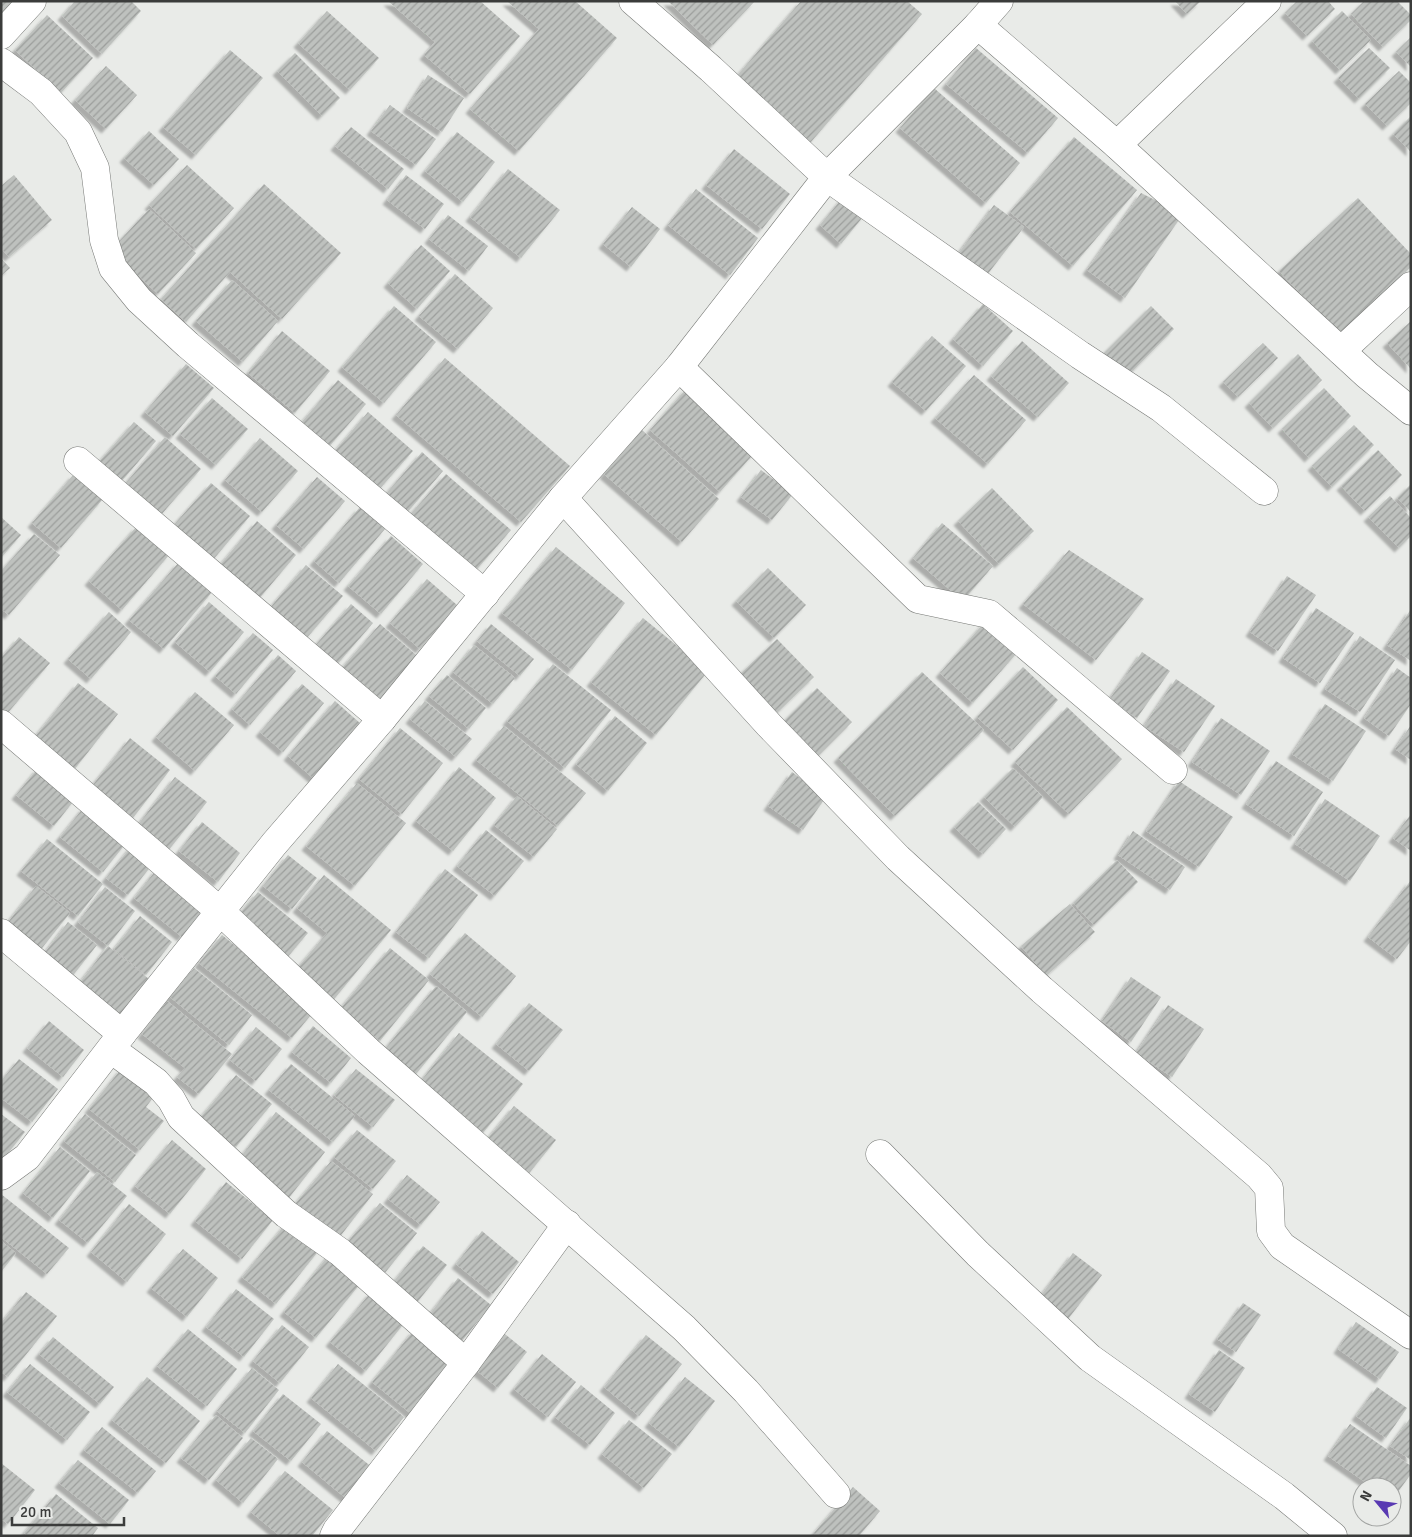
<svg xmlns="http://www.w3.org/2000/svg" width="1412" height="1537" font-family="Signika,sans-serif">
  <defs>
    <pattern id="building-hatch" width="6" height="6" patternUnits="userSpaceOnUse" patternTransform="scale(1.25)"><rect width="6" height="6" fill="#bec1be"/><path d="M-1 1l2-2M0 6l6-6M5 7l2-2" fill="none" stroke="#9c9e9c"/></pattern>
    <filter id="shadow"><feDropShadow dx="-4.5" dy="4.5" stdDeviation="1" flood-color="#0004"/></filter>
  </defs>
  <rect width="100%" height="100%" fill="#e9ebe8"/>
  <g fill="url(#building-hatch)" filter="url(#shadow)">
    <path d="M 1,1 L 23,1 L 1,24 Z"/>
    <path d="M 75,1 L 131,1 L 141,11 L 102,54 L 62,16 Z"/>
    <path d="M 388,1 L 480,1 L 520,36 L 470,94 L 424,55 L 435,42 Z"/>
    <path d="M 507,1 L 575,1 L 617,38 L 519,151 L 470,109 L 539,29 Z"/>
    <path d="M 668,1 L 755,1 L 713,45 Z"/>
    <path d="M 801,1 L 907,1 L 922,14 L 810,143 L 736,77 Z"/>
    <path d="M 1175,1 L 1201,1 L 1187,14 Z"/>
    <path d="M 1297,1 L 1328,1 L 1335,9 L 1307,36 L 1285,13 Z"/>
    <path d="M 1364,1 L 1397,1 L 1411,15 L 1411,20 L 1383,47 L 1351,14 Z"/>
    <path d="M 327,11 L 379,58 L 350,90 L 298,43 Z"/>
    <path d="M 1342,11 L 1371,40 L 1340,70 L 1312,41 Z"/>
    <path d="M 47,15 L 93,58 L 61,93 L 15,50 Z"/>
    <path d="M 1411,37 L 1411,67 L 1396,52 Z"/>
    <path d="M 976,48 L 1058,118 L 1028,153 L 946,84 Z"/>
    <path d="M 1369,48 L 1390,68 L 1359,99 L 1338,78 Z"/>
    <path d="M 230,50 L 263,78 L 196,155 L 163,127 Z"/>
    <path d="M 295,53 L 340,98 L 322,116 L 277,71 Z"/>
    <path d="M 106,66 L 137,95 L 106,129 L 75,100 Z"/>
    <path d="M 1399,71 L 1411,83 L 1411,103 L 1387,126 L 1365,104 Z"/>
    <path d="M 428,75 L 464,98 L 442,132 L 407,108 Z"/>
    <path d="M 934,88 L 1020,163 L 986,203 L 900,128 Z"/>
    <path d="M 390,105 L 436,139 L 416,165 L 371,131 Z"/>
    <path d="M 1411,116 L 1411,152 L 1393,134 Z"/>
    <path d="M 351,127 L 404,169 L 388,189 L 335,146 Z"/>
    <path d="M 149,131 L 179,159 L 154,185 L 124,158 Z"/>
    <path d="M 457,132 L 495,162 L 463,202 L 425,171 Z"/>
    <path d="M 1074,137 L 1137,190 L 1073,266 L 1010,212 Z"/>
    <path d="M 734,149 L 790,194 L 762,229 L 706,185 Z"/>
    <path d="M 187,165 L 234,208 L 196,249 L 149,205 Z"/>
    <path d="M 508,169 L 560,210 L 521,258 L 470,217 Z"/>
    <path d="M 14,175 L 52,220 L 9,257 L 1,248 L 1,186 Z"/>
    <path d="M 406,175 L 444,204 L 425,229 L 387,200 Z"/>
    <path d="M 264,184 L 341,253 L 282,319 L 230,272 L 186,322 L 161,299 Z"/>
    <path d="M 696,189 L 758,238 L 730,275 L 668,225 Z"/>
    <path d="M 1141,193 L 1183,214 L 1125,298 L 1087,270 Z"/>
    <path d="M 845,195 L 867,212 L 841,244 L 820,225 Z"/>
    <path d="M 1358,198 L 1411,254 L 1411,267 L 1339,334 L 1279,271 Z"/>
    <path d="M 994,205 L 1024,227 L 987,275 L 958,254 Z"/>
    <path d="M 632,207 L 660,229 L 631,267 L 603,244 Z"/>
    <path d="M 149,209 L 196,253 L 158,294 L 111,250 Z"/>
    <path d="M 448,215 L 488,246 L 469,271 L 429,239 Z"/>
    <path d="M 421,245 L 450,271 L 417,309 L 388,283 Z"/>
    <path d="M 1,258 L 10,268 L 1,276 Z"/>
    <path d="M 455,274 L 493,308 L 458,349 L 419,316 Z"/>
    <path d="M 232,280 L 278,321 L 243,362 L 196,321 Z"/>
    <path d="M 983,304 L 1013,331 L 983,366 L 953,339 Z"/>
    <path d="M 394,306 L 436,342 L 384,403 L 342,367 Z"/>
    <path d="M 1151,306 L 1174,329 L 1127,377 L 1103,354 Z"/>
    <path d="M 1411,321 L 1411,369 L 1387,343 Z"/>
    <path d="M 282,331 L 330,371 L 295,413 L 248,373 Z"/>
    <path d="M 932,336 L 966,366 L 926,411 L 892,382 Z"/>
    <path d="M 1022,341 L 1069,383 L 1038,417 L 991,376 Z"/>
    <path d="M 1263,343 L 1278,358 L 1238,397 L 1223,382 Z"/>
    <path d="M 1298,354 L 1322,380 L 1273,428 L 1249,403 Z"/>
    <path d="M 445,358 L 570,466 L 521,522 L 396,415 Z"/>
    <path d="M 186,364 L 214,388 L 173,436 L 145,412 Z"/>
    <path d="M 974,375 L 1026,420 L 988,464 L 935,418 Z"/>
    <path d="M 338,380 L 366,404 L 328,448 L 300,424 Z"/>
    <path d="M 687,388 L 757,450 L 720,492 L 650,430 Z"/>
    <path d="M 1324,388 L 1351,416 L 1309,458 L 1282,429 Z"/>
    <path d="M 212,398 L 248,429 L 216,465 L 180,434 Z"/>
    <path d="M 368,412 L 413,451 L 378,491 L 334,452 Z"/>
    <path d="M 134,422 L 156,441 L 120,483 L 97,464 Z"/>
    <path d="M 1354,425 L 1374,445 L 1332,487 L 1312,466 Z"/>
    <path d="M 642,430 L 719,499 L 682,542 L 604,474 Z"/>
    <path d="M 165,437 L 201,469 L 160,516 L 124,485 Z"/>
    <path d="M 260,438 L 298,471 L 262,512 L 225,480 Z"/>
    <path d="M 1378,450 L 1402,475 L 1365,511 L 1341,486 Z"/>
    <path d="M 422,452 L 443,471 L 405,515 L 384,496 Z"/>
    <path d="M 761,470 L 793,494 L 772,520 L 741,497 Z"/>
    <path d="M 74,474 L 103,499 L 61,548 L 32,523 Z"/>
    <path d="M 446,474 L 511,530 L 472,575 L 407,518 Z"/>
    <path d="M 317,477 L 345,501 L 304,549 L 276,525 Z"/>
    <path d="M 211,483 L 250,516 L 212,561 L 172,527 Z"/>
    <path d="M 1411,484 L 1411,512 L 1397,498 Z"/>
    <path d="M 992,488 L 1034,531 L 999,564 L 958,521 Z"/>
    <path d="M 1390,496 L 1411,518 L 1411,536 L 1399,548 L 1368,517 Z"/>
    <path d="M 360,507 L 385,529 L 339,583 L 314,561 Z"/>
    <path d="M 1,517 L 21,535 L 1,558 Z"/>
    <path d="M 257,521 L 296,555 L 258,600 L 219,566 Z"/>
    <path d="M 942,523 L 993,566 L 963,601 L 913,558 Z"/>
    <path d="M 137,526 L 170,554 L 122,610 L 89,581 Z"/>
    <path d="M 34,534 L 60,555 L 9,615 L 1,609 L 1,571 Z"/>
    <path d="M 391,536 L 423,564 L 381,614 L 348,586 Z"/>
    <path d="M 556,547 L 625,603 L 572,670 L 502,613 Z"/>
    <path d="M 1069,550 L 1144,599 L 1096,660 L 1023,604 Z"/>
    <path d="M 179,562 L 213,591 L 164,649 L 129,620 Z"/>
    <path d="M 306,565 L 343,596 L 305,640 L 269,609 Z"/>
    <path d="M 768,568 L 806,605 L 774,638 L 736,601 Z"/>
    <path d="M 1287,576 L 1316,595 L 1278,651 L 1250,632 Z"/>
    <path d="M 427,579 L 457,605 L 420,649 L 390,623 Z"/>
    <path d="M 209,602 L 244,632 L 210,672 L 175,642 Z"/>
    <path d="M 351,604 L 373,623 L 335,667 L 313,648 Z"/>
    <path d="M 998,607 L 1031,637 L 973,703 L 940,673 Z"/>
    <path d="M 1316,608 L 1354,633 L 1320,683 L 1283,658 Z"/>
    <path d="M 1411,609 L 1411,661 L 1387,645 Z"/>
    <path d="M 109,612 L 131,632 L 91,679 L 68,659 Z"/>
    <path d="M 643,618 L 708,671 L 656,735 L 591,682 Z"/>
    <path d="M 380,624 L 422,660 L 381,706 L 340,670 Z"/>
    <path d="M 491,624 L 534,659 L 520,676 L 477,641 Z"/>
    <path d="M 253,633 L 273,650 L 236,694 L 215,676 Z"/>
    <path d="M 1360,636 L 1395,660 L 1360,712 L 1325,689 Z"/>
    <path d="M 19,637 L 50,663 L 6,715 L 1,710 L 1,658 Z"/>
    <path d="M 777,639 L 814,677 L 777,713 L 739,675 Z"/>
    <path d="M 474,645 L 515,678 L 493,704 L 453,672 Z"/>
    <path d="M 1142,652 L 1170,671 L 1137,718 L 1109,700 Z"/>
    <path d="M 278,655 L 296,671 L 250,725 L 232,709 Z"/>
    <path d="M 553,664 L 611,710 L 565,768 L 507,721 Z"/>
    <path d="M 1023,667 L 1058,700 L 1013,750 L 977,717 Z"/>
    <path d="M 1397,668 L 1411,678 L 1411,704 L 1389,736 L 1364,718 Z"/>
    <path d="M 922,672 L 984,730 L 895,816 L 838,758 Z"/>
    <path d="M 447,675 L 486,708 L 469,729 L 429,696 Z"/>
    <path d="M 1176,679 L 1215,706 L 1184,752 L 1144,726 Z"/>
    <path d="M 78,683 L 118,714 L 74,770 L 34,738 Z"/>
    <path d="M 302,684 L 324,703 L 283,752 L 260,732 Z"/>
    <path d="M 817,688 L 852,722 L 817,757 L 782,723 Z"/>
    <path d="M 195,692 L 234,725 L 195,771 L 156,737 Z"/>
    <path d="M 335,701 L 361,724 L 314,779 L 288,756 Z"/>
    <path d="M 425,701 L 472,739 L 456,757 L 410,719 Z"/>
    <path d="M 1325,704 L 1366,731 L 1333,781 L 1292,754 Z"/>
    <path d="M 1067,707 L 1122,759 L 1069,814 L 1015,762 Z"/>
    <path d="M 615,716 L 647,743 L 608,791 L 576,764 Z"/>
    <path d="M 1221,718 L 1270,751 L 1241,795 L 1192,762 Z"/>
    <path d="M 1411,725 L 1411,760 L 1395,749 Z"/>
    <path d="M 504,726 L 586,793 L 558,826 L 476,760 Z"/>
    <path d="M 400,728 L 443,763 L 402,814 L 359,779 Z"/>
    <path d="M 130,738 L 170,770 L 133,818 L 92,786 Z"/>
    <path d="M 1276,761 L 1323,792 L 1294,836 L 1246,804 Z"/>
    <path d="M 459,767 L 496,798 L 453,851 L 416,821 Z"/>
    <path d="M 38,768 L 76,798 L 54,826 L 16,795 Z"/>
    <path d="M 1013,768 L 1043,797 L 1015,827 L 984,797 Z"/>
    <path d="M 792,772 L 826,797 L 803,830 L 768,806 Z"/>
    <path d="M 175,777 L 207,802 L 168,851 L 137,826 Z"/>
    <path d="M 1179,781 L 1233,817 L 1199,867 L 1146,831 Z"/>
    <path d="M 357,783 L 406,823 L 355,886 L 306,846 Z"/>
    <path d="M 517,796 L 557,829 L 534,857 L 494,825 Z"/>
    <path d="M 1325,799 L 1380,836 L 1350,881 L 1295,844 Z"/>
    <path d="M 978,802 L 1006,829 L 983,854 L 954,827 Z"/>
    <path d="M 84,807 L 127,842 L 103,872 L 60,837 Z"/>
    <path d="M 1411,814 L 1411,851 L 1393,838 Z"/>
    <path d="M 202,822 L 240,853 L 218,882 L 179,851 Z"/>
    <path d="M 486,830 L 524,861 L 495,896 L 457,866 Z"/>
    <path d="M 1133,831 L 1185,867 L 1170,890 L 1118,855 Z"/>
    <path d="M 47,839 L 103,884 L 78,916 L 21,871 Z"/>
    <path d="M 134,843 L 156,860 L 128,895 L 106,878 Z"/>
    <path d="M 288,855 L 317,878 L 292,909 L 263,886 Z"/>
    <path d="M 1117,860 L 1138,882 L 1094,925 L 1073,903 Z"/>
    <path d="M 157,869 L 205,907 L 182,937 L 134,898 Z"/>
    <path d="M 445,869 L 478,895 L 429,958 L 396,932 Z"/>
    <path d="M 324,875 L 391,930 L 331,1003 L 294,972 L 327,933 L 297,908 Z"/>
    <path d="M 1411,880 L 1411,941 L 1397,959 L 1368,937 Z"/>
    <path d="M 36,886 L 70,913 L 38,953 L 5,926 Z"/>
    <path d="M 105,887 L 135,911 L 108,946 L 78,922 Z"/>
    <path d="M 258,892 L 308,933 L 286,959 L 236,918 Z"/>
    <path d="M 1070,904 L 1095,932 L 1046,976 L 1021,946 Z"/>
    <path d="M 140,916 L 172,942 L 146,975 L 114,949 Z"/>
    <path d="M 68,922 L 97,945 L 71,978 L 43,955 Z"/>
    <path d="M 465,933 L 516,976 L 482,1017 L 430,974 Z"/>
    <path d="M 222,935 L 315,1010 L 292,1038 L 199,963 Z"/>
    <path d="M 108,946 L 149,979 L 117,1018 L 77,986 Z"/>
    <path d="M 390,948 L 429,980 L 380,1041 L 340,1009 Z"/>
    <path d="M 194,968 L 252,1015 L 229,1045 L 170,997 Z"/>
    <path d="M 1131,977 L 1161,997 L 1131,1042 L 1102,1021 Z"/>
    <path d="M 436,986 L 467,1012 L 412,1079 L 381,1054 Z"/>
    <path d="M 167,1001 L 232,1054 L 199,1094 L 177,1077 L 185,1068 L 142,1034 Z"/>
    <path d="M 529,1003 L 563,1030 L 529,1071 L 496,1044 Z"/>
    <path d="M 1168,1005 L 1204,1029 L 1172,1077 L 1136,1053 Z"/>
    <path d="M 49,1021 L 84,1050 L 63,1077 L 27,1048 Z"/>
    <path d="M 313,1026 L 351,1058 L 331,1083 L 292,1052 Z"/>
    <path d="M 256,1027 L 282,1049 L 256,1081 L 230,1060 Z"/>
    <path d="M 459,1033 L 523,1084 L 483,1133 L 420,1082 Z"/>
    <path d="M 19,1059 L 58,1089 L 32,1122 L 1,1098 L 1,1081 Z"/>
    <path d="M 291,1064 L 355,1116 L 333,1142 L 269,1090 Z"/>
    <path d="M 122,1068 L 155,1095 L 146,1107 L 164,1121 L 140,1150 L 89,1109 Z"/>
    <path d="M 356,1069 L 395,1100 L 373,1127 L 334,1095 Z"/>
    <path d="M 236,1075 L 272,1104 L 236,1147 L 200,1118 Z"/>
    <path d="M 514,1106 L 556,1140 L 526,1177 L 484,1143 Z"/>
    <path d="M 276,1112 L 325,1152 L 288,1199 L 239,1159 Z"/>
    <path d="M 1,1114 L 25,1132 L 1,1162 Z"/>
    <path d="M 85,1114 L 136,1155 L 115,1182 L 64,1141 Z"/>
    <path d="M 357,1130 L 396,1161 L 373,1189 L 334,1157 Z"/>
    <path d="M 172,1140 L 206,1169 L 170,1214 L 135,1186 Z"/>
    <path d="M 60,1147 L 90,1171 L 53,1218 L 23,1193 Z"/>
    <path d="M 331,1161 L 373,1194 L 338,1239 L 295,1204 Z"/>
    <path d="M 97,1172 L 127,1196 L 88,1243 L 59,1220 Z"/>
    <path d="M 407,1175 L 440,1202 L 421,1225 L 388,1199 Z"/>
    <path d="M 226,1182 L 273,1220 L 242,1259 L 195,1221 Z"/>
    <path d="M 1,1194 L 69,1248 L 47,1274 L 1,1237 Z"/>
    <path d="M 380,1203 L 417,1233 L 384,1274 L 346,1244 Z"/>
    <path d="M 129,1204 L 166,1234 L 127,1282 L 91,1252 Z"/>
    <path d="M 288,1221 L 321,1248 L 276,1304 L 242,1277 Z"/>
    <path d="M 482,1231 L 519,1262 L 493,1294 L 456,1264 Z"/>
    <path d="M 1,1241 L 16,1253 L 1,1272 Z"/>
    <path d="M 423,1246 L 447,1265 L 415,1305 L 390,1286 Z"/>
    <path d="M 183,1249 L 218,1278 L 187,1317 L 151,1288 Z"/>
    <path d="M 332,1251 L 365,1278 L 316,1338 L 284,1312 Z"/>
    <path d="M 1073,1253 L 1102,1275 L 1065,1323 L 1036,1302 Z"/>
    <path d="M 458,1278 L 491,1305 L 462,1341 L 429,1315 Z"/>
    <path d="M 236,1289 L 274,1319 L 244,1357 L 206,1327 Z"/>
    <path d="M 26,1292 L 57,1316 L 8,1377 L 1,1372 L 1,1323 Z"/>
    <path d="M 371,1292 L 406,1321 L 366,1371 L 330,1342 Z"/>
    <path d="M 1243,1303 L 1261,1315 L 1236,1352 L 1217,1339 Z"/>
    <path d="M 1356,1322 L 1399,1352 L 1380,1379 L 1338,1349 Z"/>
    <path d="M 282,1325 L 309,1347 L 280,1383 L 253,1361 Z"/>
    <path d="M 188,1329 L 237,1369 L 207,1406 L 157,1366 Z"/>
    <path d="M 414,1330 L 457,1365 L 415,1417 L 372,1382 Z"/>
    <path d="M 500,1330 L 527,1352 L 498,1388 L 471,1366 Z"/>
    <path d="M 646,1335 L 682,1364 L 639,1416 L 604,1387 Z"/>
    <path d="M 53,1337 L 114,1387 L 100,1404 L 39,1354 Z"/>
    <path d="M 1219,1350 L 1245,1368 L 1215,1412 L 1189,1394 Z"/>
    <path d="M 542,1354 L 576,1382 L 548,1417 L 514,1389 Z"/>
    <path d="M 30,1364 L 90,1412 L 67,1440 L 7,1392 Z"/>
    <path d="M 338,1364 L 404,1417 L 376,1451 L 311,1398 Z"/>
    <path d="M 252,1368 L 279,1390 L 245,1433 L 217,1411 Z"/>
    <path d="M 147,1377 L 200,1421 L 166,1463 L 112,1420 Z"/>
    <path d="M 685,1377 L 715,1401 L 679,1447 L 649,1423 Z"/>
    <path d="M 581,1385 L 615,1413 L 590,1445 L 555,1417 Z"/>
    <path d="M 1377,1387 L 1407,1408 L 1386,1438 L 1356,1416 Z"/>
    <path d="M 283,1394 L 321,1424 L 291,1461 L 253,1431 Z"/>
    <path d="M 216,1415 L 243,1438 L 209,1480 L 181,1458 Z"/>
    <path d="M 1411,1417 L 1411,1460 L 1390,1446 Z"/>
    <path d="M 629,1420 L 672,1454 L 644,1488 L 602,1454 Z"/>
    <path d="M 1350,1424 L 1411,1466 L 1411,1474 L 1392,1500 L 1392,1487 L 1372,1487 L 1328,1456 Z"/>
    <path d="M 102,1427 L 156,1471 L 138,1493 L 84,1450 Z"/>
    <path d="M 327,1431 L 373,1468 L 348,1500 L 302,1462 Z"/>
    <path d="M 251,1438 L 278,1459 L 243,1503 L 216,1480 Z"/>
    <path d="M 78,1460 L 129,1500 L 110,1524 L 59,1483 Z"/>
    <path d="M 1,1463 L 35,1490 L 8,1524 L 1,1519 Z"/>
    <path d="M 285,1471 L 333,1510 L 312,1536 L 280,1536 L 251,1512 Z"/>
    <path d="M 853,1487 L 880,1511 L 859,1536 L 816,1536 L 814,1533 Z"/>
    <path d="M 56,1494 L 98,1528 L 92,1536 L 28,1536 L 24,1533 Z"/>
  </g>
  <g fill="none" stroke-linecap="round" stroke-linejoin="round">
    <g stroke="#777976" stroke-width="29">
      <g id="minor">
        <path d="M 999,1 L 978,25 L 827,177 L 1080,355 L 1161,408 L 1264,491"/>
        <path d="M 978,25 L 1117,145 L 1367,375 L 1411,411"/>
        <path d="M 1,35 L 32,1"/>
        <path d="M 1,62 L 41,92 L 78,132 L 95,168 L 104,240 L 113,268 L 139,300 L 188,345 L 485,594"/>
        <path d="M 1117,145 L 1267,1"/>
        <path d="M 1341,351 L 1411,286"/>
        <path d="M 679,367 L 918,599 L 989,614 L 1173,770"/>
        <path d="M 78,461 L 382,719"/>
        <path d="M 563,498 L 769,725 L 898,858 L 1042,990 L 1259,1176 L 1269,1188 L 1271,1231 L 1282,1246 L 1411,1335"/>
        <path d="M 1,724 L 221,912 L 368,1051 L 684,1328 L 746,1391 L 836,1494"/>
        <path d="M 1,933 L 122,1034"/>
        <path d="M 111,1049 L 156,1082 L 171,1099 L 181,1117 L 286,1214 L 340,1252 L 466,1363"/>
        <path d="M 880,1154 L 978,1254 L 1090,1358 L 1284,1496 L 1333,1536"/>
        <path d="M 1,1176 L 27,1157 L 122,1034 L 274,844 L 382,719 L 563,498 L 679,367 L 827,177 L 711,69 L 633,1"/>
        <path d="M 334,1536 L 337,1530 L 466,1363 L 567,1224"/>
      </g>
    </g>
    <use href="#minor" stroke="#fff" stroke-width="28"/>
  </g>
  <rect width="1412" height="1537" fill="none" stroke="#3b3c3b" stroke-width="5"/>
  <g transform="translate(1377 1502) rotate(299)"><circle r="24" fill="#e9ebe8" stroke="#a3a5a3"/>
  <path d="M0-4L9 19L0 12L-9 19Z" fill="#593ab2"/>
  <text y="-8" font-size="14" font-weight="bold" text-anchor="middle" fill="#3b3c3b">N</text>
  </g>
  <path d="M12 1517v8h112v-8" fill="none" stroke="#3b3c3b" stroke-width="2.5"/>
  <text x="20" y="1517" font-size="15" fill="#3b3c3b" stroke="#e9ebe8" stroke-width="4" paint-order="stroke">20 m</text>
</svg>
